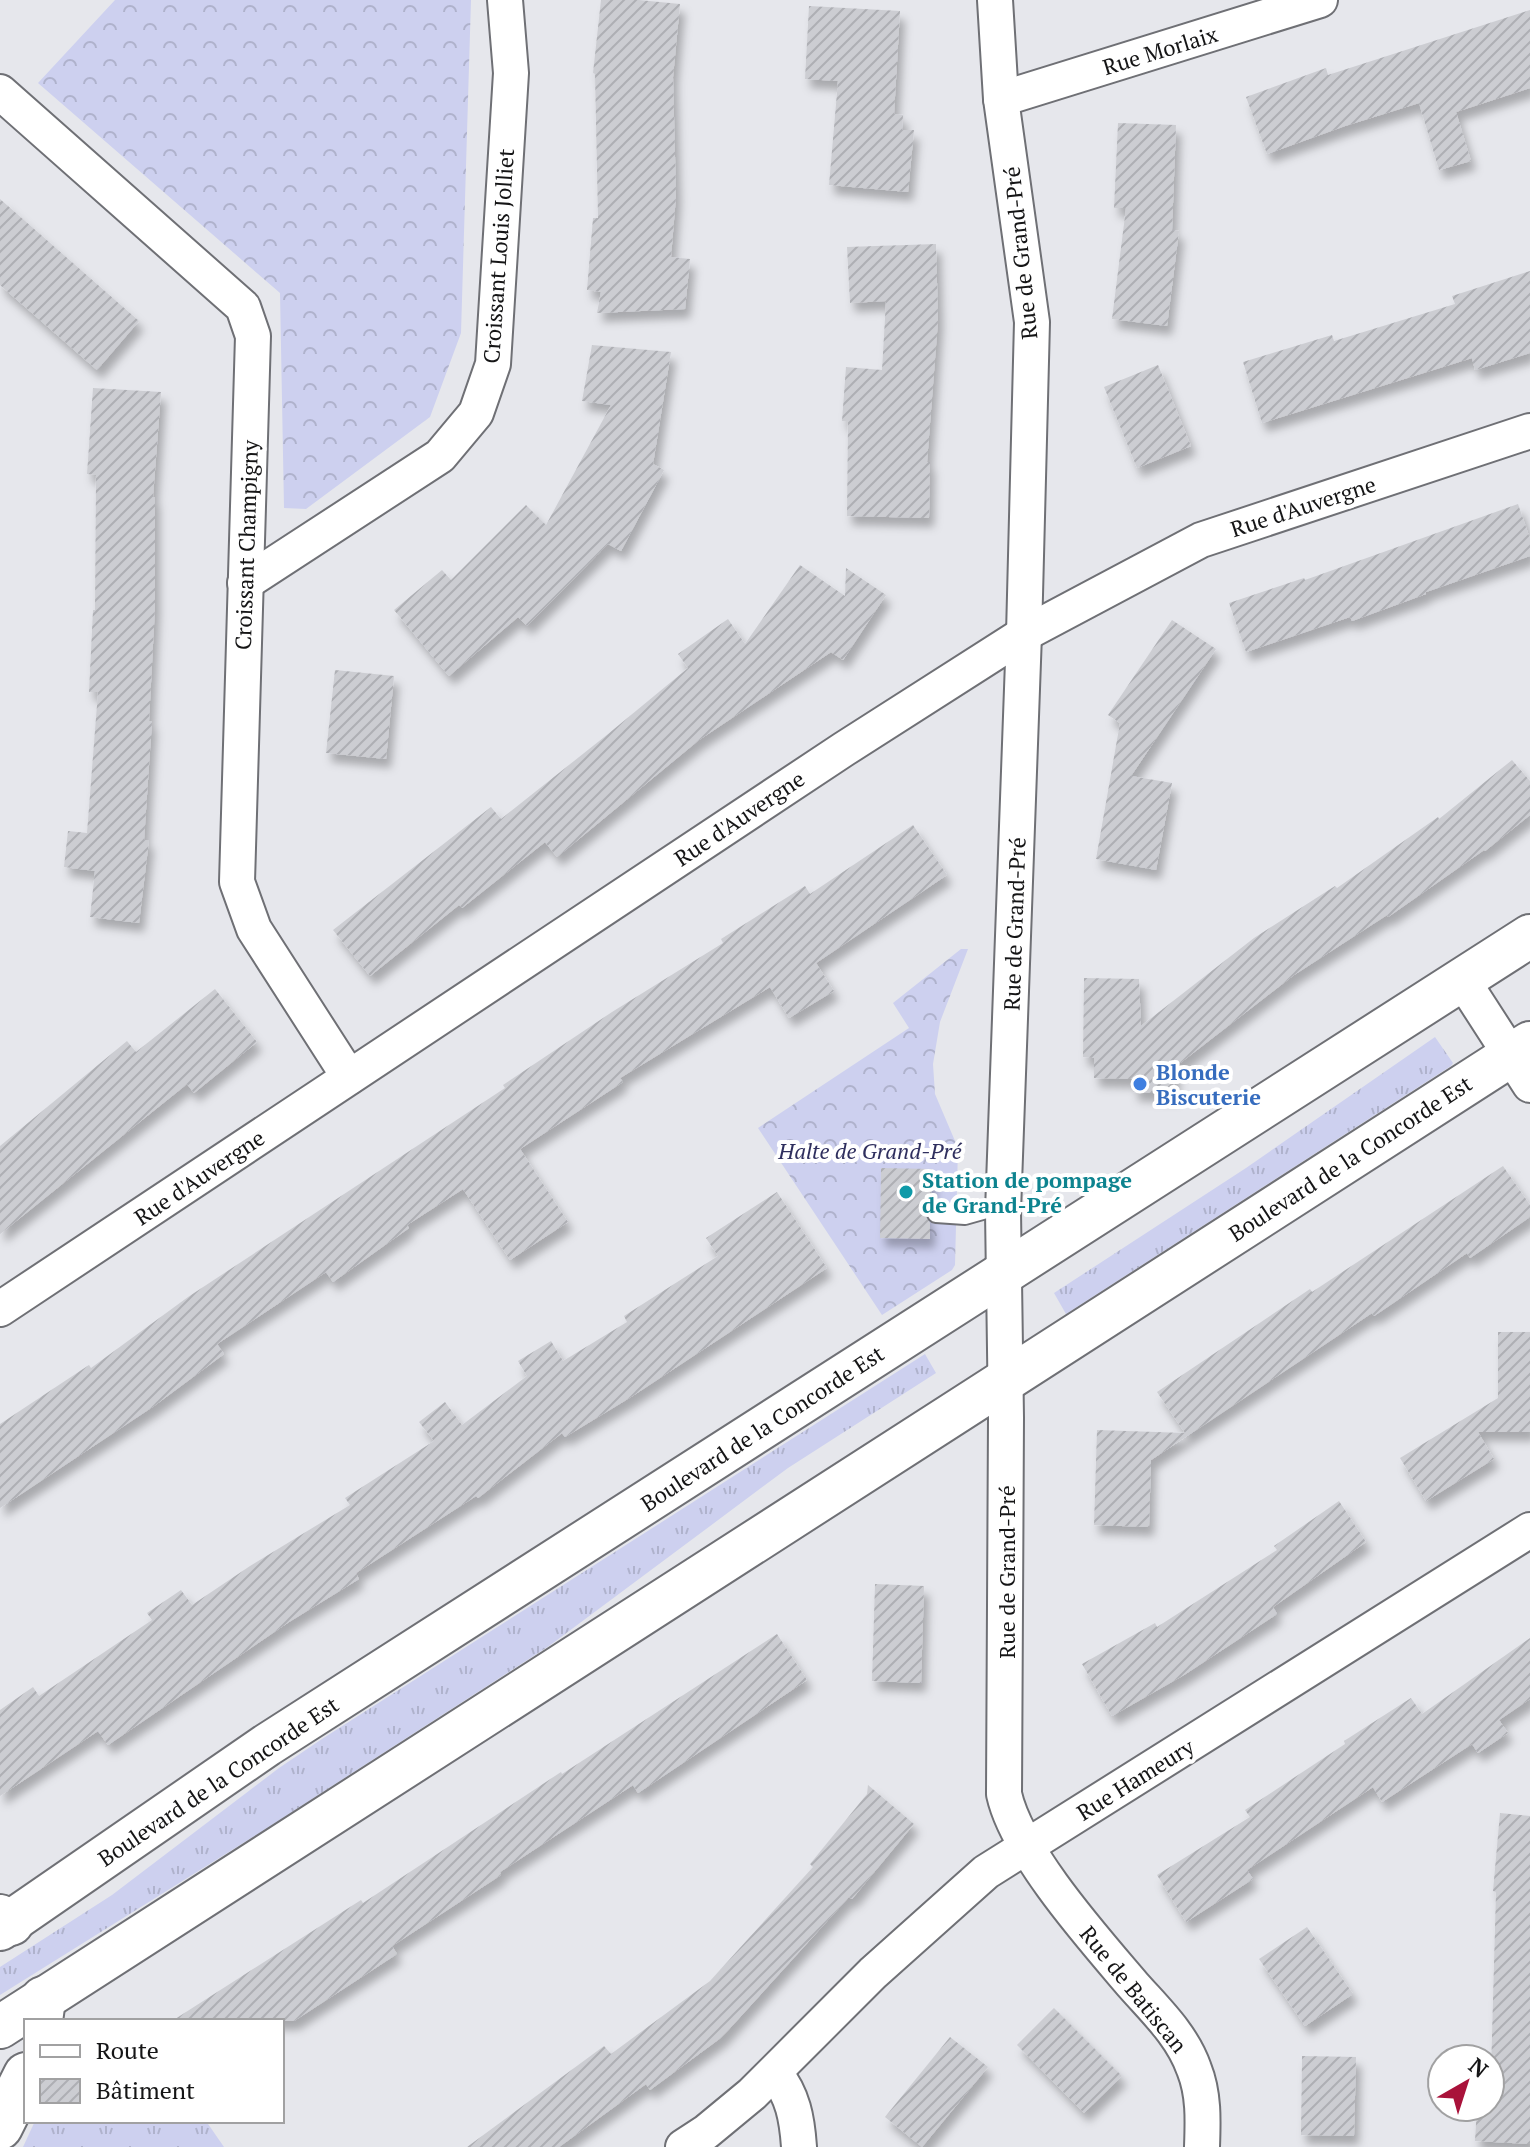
<svg xmlns="http://www.w3.org/2000/svg" width="1530" height="2147" font-family="'PT Serif',serif">
  <defs>
    <pattern id="grass-tufts" width="24" height="20" patternUnits="userSpaceOnUse" patternTransform="scale(2)"><rect width="24" height="20" fill="#cdd0ef"/><path d="M3 7l-1-3M5 7V3M7 7l1-3M15 17l-1-3M17 17v-4M19 17l1-3" fill="none" stroke="#afb2cc"/></pattern>
    <pattern id="forest-crowns" width="20" height="18" patternUnits="userSpaceOnUse" patternTransform="scale(2)"><rect width="20" height="18" fill="#cdd0ef"/><path d="M2 6a3 3 0 1 1 6 0M12 15a3 3 0 1 1 6 0" fill="none" stroke="#afb2cc"/></pattern>
    <pattern id="building-hatch" width="6" height="6" patternUnits="userSpaceOnUse" patternTransform="scale(2)"><rect width="6" height="6" fill="#cccdd2"/><path d="M-1 1l2-2M0 6l6-6M5 7l2-2" fill="none" stroke="#aeafb4"/></pattern>
    <filter id="shadow"><feDropShadow dx="5" dy="9" stdDeviation="4" flood-color="#0004"/></filter>
  </defs>
  <rect width="100%" height="100%" fill="#e6e7ec"/>
  <g fill="url(#grass-tufts)">
    <path d="M 1435,1037 L 1453,1063 L 1451,1066 L 1066,1314 L 1054,1293 L 1246,1168 Z"/>
    <path d="M 925,1354 L 936,1373 L 788,1468 L 549,1646 L 267,1828 L 0,1995 L 0,1967 L 112,1895 L 279,1768 L 322,1739 Z"/>
    <path d="M 35,2121 L 206,2121 L 224,2147 L 23,2147 Z"/>
  </g>
  <g fill="url(#forest-crowns)">
    <path d="M 115,0 L 471,0 L 461,333 L 430,417 L 306,509 L 284,508 L 280,293 L 38,83 Z"/>
    <path d="M 961,949 L 968,949 L 940,1022 L 933,1064 L 935,1094 L 958,1148 L 955,1265 L 952,1270 L 882,1315 L 758,1128 L 909,1028 L 893,1003 Z"/>
  </g>
  <g fill="url(#building-hatch)" filter="url(#shadow)">
    <path d="M 601,0 L 639,0 L 680,4 L 673,77 L 676,196 L 671,257 L 690,259 L 685,309 L 597,313 L 601,292 L 587,290 L 593,218 L 598,218 L 595,74 L 593,73 Z"/>
    <path d="M 809,6 L 900,11 L 894,114 L 903,115 L 902,130 L 914,130 L 908,192 L 829,185 L 838,81 L 805,79 Z"/>
    <path d="M 1530,10 L 1530,88 L 1456,112 L 1471,161 L 1439,170 L 1419,103 L 1345,126 L 1267,154 L 1246,97 L 1326,68 L 1328,75 Z"/>
    <path d="M 1118,123 L 1176,125 L 1172,230 L 1179,231 L 1167,326 L 1112,319 L 1126,208 L 1114,208 Z"/>
    <path d="M 0,199 L 139,321 L 97,370 L 0,285 Z"/>
    <path d="M 936,244 L 938,320 L 927,462 L 930,462 L 929,518 L 847,516 L 848,421 L 842,421 L 846,367 L 882,370 L 886,301 L 850,303 L 847,247 Z"/>
    <path d="M 1530,271 L 1530,353 L 1475,370 L 1472,358 L 1262,423 L 1243,362 L 1332,335 L 1334,341 L 1455,304 L 1452,296 Z"/>
    <path d="M 592,345 L 671,352 L 653,464 L 664,470 L 621,551 L 608,544 L 527,626 L 518,617 L 449,676 L 394,610 L 442,570 L 451,580 L 526,505 L 546,525 L 611,405 L 582,401 Z"/>
    <path d="M 1158,365 L 1191,446 L 1137,468 L 1104,387 Z"/>
    <path d="M 93,388 L 161,392 L 153,497 L 155,497 L 155,606 L 149,721 L 152,721 L 144,840 L 149,840 L 139,923 L 90,917 L 95,871 L 64,867 L 68,831 L 87,833 L 98,692 L 89,692 L 93,610 L 95,610 L 96,475 L 87,474 Z"/>
    <path d="M 1518,504 L 1530,539 L 1530,556 L 1426,592 L 1426,594 L 1352,621 L 1350,617 L 1246,652 L 1229,603 L 1304,578 L 1305,580 Z"/>
    <path d="M 800,565 L 845,596 L 846,568 L 886,595 L 843,660 L 831,652 L 699,740 L 557,857 L 545,842 L 462,908 L 459,905 L 370,976 L 333,930 L 491,807 L 501,819 L 608,734 L 688,668 L 678,654 L 728,619 L 745,644 Z"/>
    <path d="M 1172,620 L 1216,649 L 1131,776 L 1172,783 L 1156,870 L 1096,859 L 1120,723 L 1108,715 Z"/>
    <path d="M 335,670 L 394,676 L 386,759 L 326,753 Z"/>
    <path d="M 1512,760 L 1530,781 L 1530,815 L 1485,851 L 1484,850 L 1388,917 L 1387,915 L 1294,975 L 1175,1067 L 1174,1094 L 1133,1092 L 1133,1079 L 1094,1078 L 1094,1058 L 1083,1057 L 1084,978 L 1139,979 L 1141,1026 L 1254,938 L 1335,886 L 1337,888 L 1438,817 L 1439,819 Z"/>
    <path d="M 913,825 L 947,875 L 816,963 L 834,991 L 789,1018 L 770,987 L 620,1078 L 623,1082 L 520,1149 L 568,1222 L 510,1260 L 463,1189 L 407,1225 L 409,1228 L 333,1282 L 326,1272 L 217,1344 L 224,1354 L 154,1406 L 0,1508 L 0,1424 L 89,1365 L 91,1368 L 188,1297 L 505,1088 L 503,1085 L 612,1012 L 723,943 L 721,939 L 805,886 L 810,894 Z"/>
    <path d="M 215,989 L 257,1042 L 194,1093 L 187,1084 L 0,1234 L 0,1146 L 127,1041 L 136,1052 Z"/>
    <path d="M 1503,1166 L 1530,1205 L 1530,1217 L 1470,1258 L 1467,1253 L 1374,1316 L 1372,1313 L 1151,1460 L 1149,1527 L 1094,1525 L 1097,1430 L 1185,1433 L 1157,1392 L 1310,1289 L 1312,1292 Z"/>
    <path d="M 881,1168 L 932,1169 L 931,1204 L 925,1214 L 930,1223 L 930,1239 L 880,1238 Z"/>
    <path d="M 777,1192 L 827,1268 L 631,1397 L 565,1437 L 562,1433 L 478,1498 L 476,1496 L 356,1573 L 359,1579 L 289,1622 L 108,1745 L 98,1731 L 0,1796 L 0,1710 L 33,1687 L 39,1696 L 152,1620 L 147,1613 L 181,1590 L 192,1605 L 250,1566 L 350,1505 L 345,1498 L 434,1441 L 419,1422 L 445,1402 L 462,1425 L 527,1376 L 518,1361 L 551,1341 L 563,1361 L 627,1322 L 624,1316 L 718,1256 L 706,1238 Z"/>
    <path d="M 1498,1332 L 1530,1332 L 1530,1432 L 1478,1432 L 1494,1459 L 1426,1501 L 1400,1458 L 1498,1398 Z"/>
    <path d="M 1339,1501 L 1366,1542 L 1273,1607 L 1277,1614 L 1184,1675 L 1112,1716 L 1082,1664 L 1155,1623 L 1157,1627 L 1277,1550 L 1274,1546 Z"/>
    <path d="M 875,1584 L 924,1586 L 921,1683 L 872,1681 Z"/>
    <path d="M 777,1634 L 807,1680 L 638,1793 L 633,1785 L 500,1872 L 501,1875 L 392,1946 L 397,1954 L 294,2021 L 172,2021 L 361,1900 L 363,1903 L 561,1772 L 562,1774 Z"/>
    <path d="M 1530,1638 L 1530,1699 L 1499,1720 L 1508,1733 L 1478,1753 L 1472,1744 L 1382,1802 L 1373,1787 L 1247,1870 L 1253,1879 L 1186,1922 L 1157,1875 L 1250,1817 L 1245,1810 L 1345,1744 L 1344,1741 L 1411,1698 L 1422,1714 Z"/>
    <path d="M 868,1785 L 914,1824 L 852,1899 L 849,1897 L 722,2037 L 650,2090 L 646,2084 L 559,2147 L 467,2147 L 604,2046 L 611,2054 L 710,1981 L 813,1867 L 810,1864 L 867,1794 Z"/>
    <path d="M 1500,1813 L 1530,1816 L 1530,2144 L 1475,2141 L 1477,2107 L 1490,2107 L 1496,1892 L 1493,1891 Z"/>
    <path d="M 1307,1927 L 1353,1994 L 1305,2026 L 1259,1959 Z"/>
    <path d="M 1054,2008 L 1122,2076 L 1084,2113 L 1017,2045 Z"/>
    <path d="M 950,2037 L 988,2067 L 922,2147 L 885,2117 Z"/>
    <path d="M 1302,2056 L 1356,2057 L 1354,2136 L 1301,2135 Z"/>
  </g>
  <g fill="none" stroke-linecap="round" stroke-linejoin="round">
    <g stroke="#6f7075" stroke-width="20">
      <path id="service" d="M 936,1214 L 965,1216 L 1004,1205"/>
    </g>
    <g stroke="#6f7075" stroke-width="38">
      <g id="minor">
        <path d="M 995,0 L 1001,99 L 1032,322 L 1024,634 L 1003,1211 L 1006,1418 L 1004,1794 C 1017,1853 1093,1938 1133,1985 C 1156,2011 1182,2035 1194,2069 C 1204,2094 1203,2120 1202,2147"/>
        <path d="M 0,92 L 243,307 L 253,336 L 237,882 L 254,929 L 349,1077"/>
        <path d="M 1001,99 L 1320,0"/>
        <path d="M 245,583 L 440,456 L 476,413 L 493,364 L 511,73 L 505,0"/>
        <path d="M 1461,978 L 1530,1085"/>
        <path d="M 0,1309 L 844,749 L 1024,634 L 1201,540 L 1530,431"/>
        <path d="M 775,2073 C 793,2096 797,2118 799,2147"/>
        <path d="M 683,2147 L 706,2132 L 752,2094 L 873,1973 L 986,1872 L 1530,1530"/>
      </g>
    </g>
    <g stroke="#6f7075" stroke-width="46">
      <g id="tertiary">
        <path d="M 0,1929 L 267,1745 L 1530,936"/>
        <path d="M 0,2027 L 1530,1043"/>
      </g>
    </g>
    <g stroke="#6f7075" stroke-width="48">
      <g id="motorway">
        <path d="M 0,1917 L 11,1923"/>
        <path d="M 40,2021 L 43,1999"/>
        <path d="M 0,2127 L 26,2075"/>
      </g>
    </g>
    <use href="#service" stroke="#fff" stroke-width="16"/>
    <use href="#minor" stroke="#fff" stroke-width="34"/>
    <use href="#tertiary" stroke="#fff" stroke-width="42"/>
    <use href="#motorway" stroke="#fff" stroke-width="44"/>
  </g>
  <circle fill="#3f7fe0" stroke="#fff" stroke-width="3" cx="1140" cy="1084" r="8"/>
  <circle fill="#0f9aa8" stroke="#fff" stroke-width="3" cx="906" cy="1192" r="8"/>
  <g text-anchor="middle" dominant-baseline="central" stroke-width="8" stroke-linejoin="round" paint-order="stroke">
    <g font-size="22" fill="#151516" stroke="#fff">
      <text transform="translate(1160 50) rotate(-17)">Rue Morlaix</text>
      <text transform="translate(1020 253) rotate(-96)">Rue de Grand-Pré</text>
      <text transform="translate(498 256) rotate(-86)">Croissant Louis Jolliet</text>
      <text transform="translate(1303 506) rotate(-18)">Rue d'Auvergne</text>
      <text transform="translate(246 545) rotate(-88)">Croissant Champigny</text>
      <text transform="translate(739 818) rotate(-34)">Rue d'Auvergne</text>
      <text transform="translate(1014 924) rotate(-88)">Rue de Grand-Pré</text>
      <text transform="translate(1350 1158) rotate(-33)">Boulevard de la Concorde Est</text>
      <text transform="translate(199 1177) rotate(-34)">Rue d'Auvergne</text>
      <text transform="translate(762 1428) rotate(-33)">Boulevard de la Concorde Est</text>
      <text transform="translate(1006 1572) rotate(-90)">Rue de Grand-Pré</text>
      <text transform="translate(1135 1779) rotate(-32)">Rue Hameury</text>
      <text transform="translate(218 1781) rotate(-34)">Boulevard de la Concorde Est</text>
      <text transform="translate(1134 1989) rotate(51)">Rue de Batiscan</text>
    </g>
    <g font-size="22" font-weight="bold" fill="#366cbe" stroke="#fff" text-anchor="start">
      <text x="1156" y="1071">Blonde<tspan x="1156" dy="25">Biscuterie</tspan></text>
    </g>
    <g font-size="22" font-style="italic" fill="#2f2f5e" stroke="#fff">
      <text x="870" y="1150">Halte de Grand-Pré</text>
    </g>
    <g font-size="22" font-weight="bold" fill="#0d838f" stroke="#fff" text-anchor="start">
      <text x="922" y="1179">Station de pompage<tspan x="922" dy="25">de Grand-Pré</tspan></text>
    </g>
  </g>
  <rect x="24" y="2019" width="260" height="104" fill="#ffffff" stroke="#a1a1a2" stroke-width="2"/>
  <rect x="40" y="2045" width="40" height="12" fill="#ffffff" stroke="#a1a1a2" stroke-width="2"/>
  <text x="96" y="2059" font-size="24" fill="#151516">Route</text>
  <rect x="40" y="2079" width="40" height="24" fill="url(#building-hatch)" stroke="#a1a1a2" stroke-width="2"/>
  <text x="96" y="2099" font-size="24" fill="#151516">Bâtiment</text>
  <g transform="translate(1466 2083) rotate(39)"><circle r="38" fill="#ffffff" stroke="#a1a1a2" stroke-width="2"/>
  <path d="M0-6L14 30L0 20L-14 30Z" fill="#a9123a"/>
  <text y="-12" font-size="22" font-weight="bold" text-anchor="middle" fill="#151516">N</text>
  </g>
</svg>
